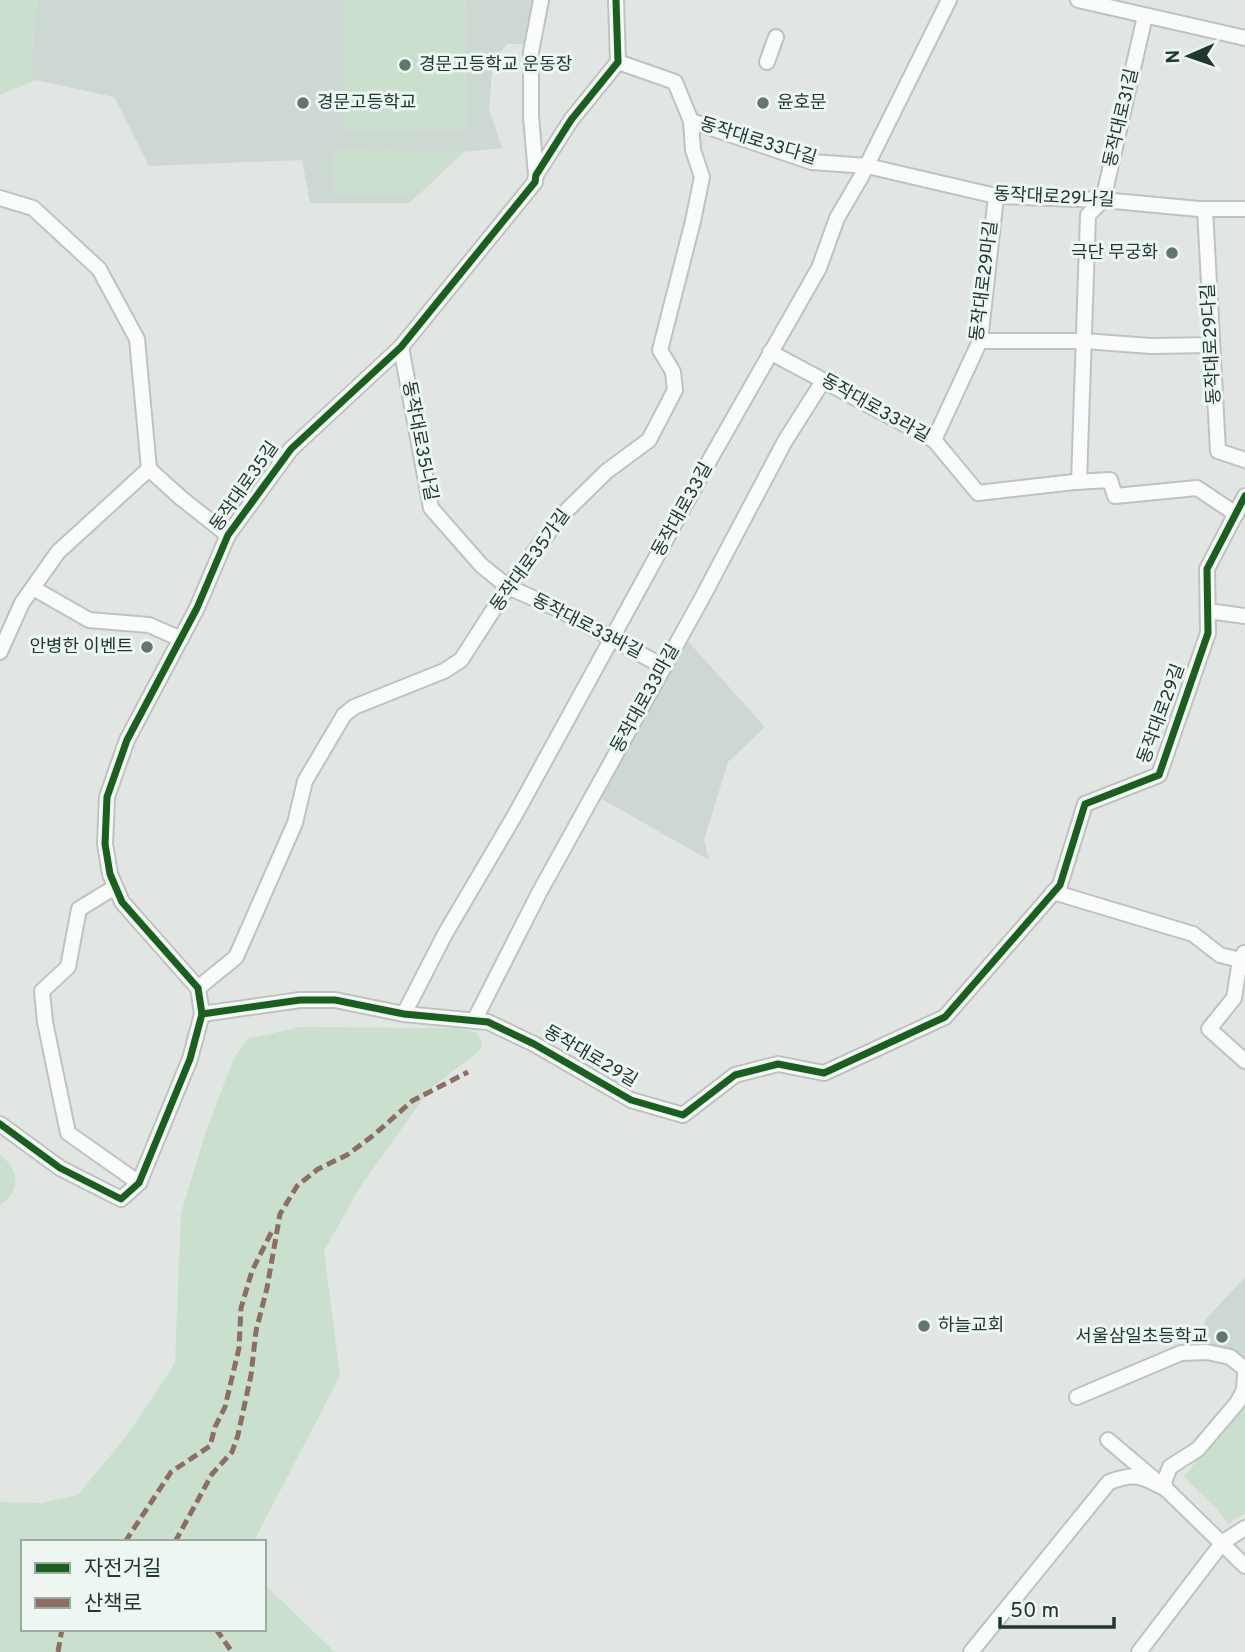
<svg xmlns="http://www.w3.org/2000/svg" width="1245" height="1652" font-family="Overpass,'Noto Sans KR',sans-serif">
  <rect width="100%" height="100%" fill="#e1e6e3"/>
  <g fill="#ced8d3">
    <path d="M 37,0 L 537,0 L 525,44 L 507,44 L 493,63 L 489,109 L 502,148 L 464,152 L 409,203 L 310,203 L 302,160 L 149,166 L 114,97 L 36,80 L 30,73 Z"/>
    <path d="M 686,639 L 765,727 L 728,762 L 704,840 L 709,860 L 600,798 Z"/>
    <path d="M 1245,1277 L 1245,1366 L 1193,1356 L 1206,1319 Z"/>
  </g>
  <g fill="#cadfce">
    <path d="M 0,0 L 37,0 L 30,73 L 36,80 L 0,95 Z"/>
    <path d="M 344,0 L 466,0 L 467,130 L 345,131 Z"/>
    <path d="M 333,150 L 465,151 L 418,195 L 334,194 Z"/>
    <path d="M 300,1027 L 457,1028 L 478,1033 L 482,1045 L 479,1051 L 430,1089 L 362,1184 L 324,1251 L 340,1376 L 256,1537 L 257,1542 L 23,1542 L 23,1629 L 264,1629 L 264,1584 L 335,1652 L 0,1652 L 0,1500 L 2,1502 L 40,1503 L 78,1495 L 131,1430 L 175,1363 L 181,1213 L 206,1131 L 234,1058 L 247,1039 Z"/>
    <path d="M 0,1155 C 20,1169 21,1192 0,1205 Z"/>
    <path d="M 1245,1398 L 1245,1513 L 1228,1524 L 1216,1508 L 1184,1477 Z"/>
  </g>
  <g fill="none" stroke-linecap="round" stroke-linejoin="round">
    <g stroke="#bec3c0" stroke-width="18">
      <g id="street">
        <path d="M 1078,0 L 1245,38"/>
        <path d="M 767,62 L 776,37"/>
        <path d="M 691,121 L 812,162 L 867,166 L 996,196 L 1103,200 L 1199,209 L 1245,209"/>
        <path d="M 536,175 L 531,116 L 531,52 L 541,0"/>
        <path d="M 0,198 L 33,208 L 99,269 L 137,339 L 149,469"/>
        <path d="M 1205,209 L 1218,451 L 1245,460"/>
        <path d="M 980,341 L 1084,341 L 1151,346 L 1212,345"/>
        <path d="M 401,347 L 431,508 L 481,565 L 508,587 L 558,609 L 664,667"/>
        <path d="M 770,352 L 934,440 L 978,493 L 1074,482 L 1110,480 L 1115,496 L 1197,488 L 1236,514"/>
        <path d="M 934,440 L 980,341 L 996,196"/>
        <path d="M 149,469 L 181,498 L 228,535"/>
        <path d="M 1079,482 L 1088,215 L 1103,200 L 1145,16"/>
        <path d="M 33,588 L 89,620 L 149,625 L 181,639"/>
        <path d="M 1208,611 L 1245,616"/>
        <path d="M 0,652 L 22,603 L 58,552 L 149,469"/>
        <path d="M 115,887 L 79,909 L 68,967 L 42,991 L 45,1022 L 68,1133 L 139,1183"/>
        <path d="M 1053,892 L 1193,934 L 1220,955 L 1240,960"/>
        <path d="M 1244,953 L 1240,960 L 1234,998 L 1209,1029 L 1245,1061"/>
        <path d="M 198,988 L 236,957 L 295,823 L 305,781 L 344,715 L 354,707 L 444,671 L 461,660 L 508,587 L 560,517 L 607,471 L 649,440 L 675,390 L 673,372 L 660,350 L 693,221 L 702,177 L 693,150 L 691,121 L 675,82 L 618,62"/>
        <path d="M 202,1014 L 198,988 L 122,902 L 110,874 L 105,844 L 107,797 L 127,740 L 197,608 L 228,535 L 291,449 L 401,347 L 535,182 L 536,175 L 571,120 L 618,62 L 616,0"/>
        <path d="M 404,1014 L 445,934 L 515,815 L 704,470 L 819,268 L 837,218 L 861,177 L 949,0"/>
        <path d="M 474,1021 L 539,893 L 702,598 L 785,441 L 823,381"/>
        <path d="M 0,1124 L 60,1168 L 121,1199 L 139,1183 L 190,1059 L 202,1014 L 300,1000 L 335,1000 L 404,1014 L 488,1022 L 534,1044 L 631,1100 L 683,1115 L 735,1075 L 778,1064 L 824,1073 L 945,1017 L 1060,885 L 1085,804 L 1159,775 L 1208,633 L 1207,569 L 1245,496"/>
        <path d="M 1077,1397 L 1181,1353 L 1207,1352 L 1230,1357 L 1245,1369"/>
        <path d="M 1108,1440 L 1166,1489 L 1245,1566"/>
        <path d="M 1166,1489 L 1164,1482 L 1170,1467 L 1198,1449 L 1237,1403 L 1244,1390 L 1245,1374"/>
        <path d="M 971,1652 L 1109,1482 C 1136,1472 1142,1476 1166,1489"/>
        <path d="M 1139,1652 L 1223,1542 L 1245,1528"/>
      </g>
    </g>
    <use href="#street" stroke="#fafbfb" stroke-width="14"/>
    <g stroke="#8d6e63" stroke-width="5" stroke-dasharray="10 5" stroke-linecap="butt">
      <path d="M 125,1542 L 171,1472 L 210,1446 L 215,1427 L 225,1407 L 239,1348 L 241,1308 L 252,1271 L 273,1229"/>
      <path d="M 175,1542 L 212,1474 L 232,1452 L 238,1435 L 251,1375 L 256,1331 L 267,1288 L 280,1214 L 297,1186 L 318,1169 L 347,1155 L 375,1134 L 412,1101 L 468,1072"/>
      <path d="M 216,1629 L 232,1652"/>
      <path d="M 58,1652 L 62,1629"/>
    </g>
    <g stroke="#eef6f1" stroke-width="11">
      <g id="cycleway">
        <path d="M 202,1014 L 198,988 L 122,902 L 110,874 L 105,844 L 107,797 L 127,740 L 197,608 L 228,535 L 291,449 L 401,347 L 535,182 L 536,175 L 571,120 L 618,62 L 616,0"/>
        <path d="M 0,1124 L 60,1168 L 121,1199 L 139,1183 L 190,1059 L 202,1014 L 300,1000 L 335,1000 L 404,1014 L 488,1022 L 534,1044 L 631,1100 L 683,1115 L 735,1075 L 778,1064 L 824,1073 L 945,1017 L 1060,885 L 1085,804 L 1159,775 L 1208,633 L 1207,569 L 1245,496"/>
      </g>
    </g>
    <use href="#cycleway" stroke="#1b5e20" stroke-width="7"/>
  </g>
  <g fill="#64756e" stroke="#eef6f1" stroke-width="2.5">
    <circle cx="405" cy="65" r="7"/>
    <circle cx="303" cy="103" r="7"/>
    <circle cx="763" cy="103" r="7"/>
    <circle cx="1172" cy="253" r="7"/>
    <circle cx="147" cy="647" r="7"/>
    <circle cx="924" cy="1326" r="7"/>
    <circle cx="1222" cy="1337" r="7"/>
  </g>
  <g text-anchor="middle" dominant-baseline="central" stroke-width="6" stroke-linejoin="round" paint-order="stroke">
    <g font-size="18" fill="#20382f" stroke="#eef6f1" text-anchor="start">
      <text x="419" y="65">경문고등학교 운동장</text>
      <text x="317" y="103">경문고등학교</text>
      <text x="777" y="103">윤호문</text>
      <text x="1158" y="253" text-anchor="end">극단 무궁화</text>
      <text x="133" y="647" text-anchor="end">안병한 이벤트</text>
      <text x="938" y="1326">하늘교회</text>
      <text x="1208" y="1337" text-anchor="end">서울삼일초등학교</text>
    </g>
    <g font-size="18" fill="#20382f" stroke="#eef6f1">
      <text transform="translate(1122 118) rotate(-77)">동작대로31길</text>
      <text transform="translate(758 142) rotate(17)">동작대로33다길</text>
      <text transform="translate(1054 198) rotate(3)">동작대로29나길</text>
      <text transform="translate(985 281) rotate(-83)">동작대로29마길</text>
      <text transform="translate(1212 344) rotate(-93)">동작대로29다길</text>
      <text transform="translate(875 409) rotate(29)">동작대로33라길</text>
      <text transform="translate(419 441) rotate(79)">동작대로35나길</text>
      <text transform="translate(245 487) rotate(-55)">동작대로35길</text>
      <text transform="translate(683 510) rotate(-61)">동작대로33길</text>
      <text transform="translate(531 561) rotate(-54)">동작대로35가길</text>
      <text transform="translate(587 627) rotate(27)">동작대로33바길</text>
      <text transform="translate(646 699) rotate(-61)">동작대로33마길</text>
      <text transform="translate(1162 714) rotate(-70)">동작대로29길</text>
      <text transform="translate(590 1057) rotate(30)">동작대로29길</text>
    </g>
  </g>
  <rect x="21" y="1540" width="245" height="91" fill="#eef6f1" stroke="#9caaa3" stroke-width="2"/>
  <rect x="35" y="1563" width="35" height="10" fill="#1b5e20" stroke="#9caaa3" stroke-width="2"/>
  <text x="84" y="1575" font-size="21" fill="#20382f">자전거길</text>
  <rect x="35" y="1598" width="35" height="10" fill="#8d6e63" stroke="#9caaa3" stroke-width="2"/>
  <text x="84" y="1610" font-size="21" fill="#20382f">산책로</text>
  <g transform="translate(1189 56) rotate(268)" stroke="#eef6f1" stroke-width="5" paint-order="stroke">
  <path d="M0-5L12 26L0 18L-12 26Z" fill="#20382f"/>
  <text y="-10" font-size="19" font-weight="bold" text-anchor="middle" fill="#20382f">N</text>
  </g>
  <path d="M1000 1617v10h114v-10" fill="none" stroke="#20382f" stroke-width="3.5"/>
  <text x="1010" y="1617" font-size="21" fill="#20382f" stroke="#eef6f1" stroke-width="5" paint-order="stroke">50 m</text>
</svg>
